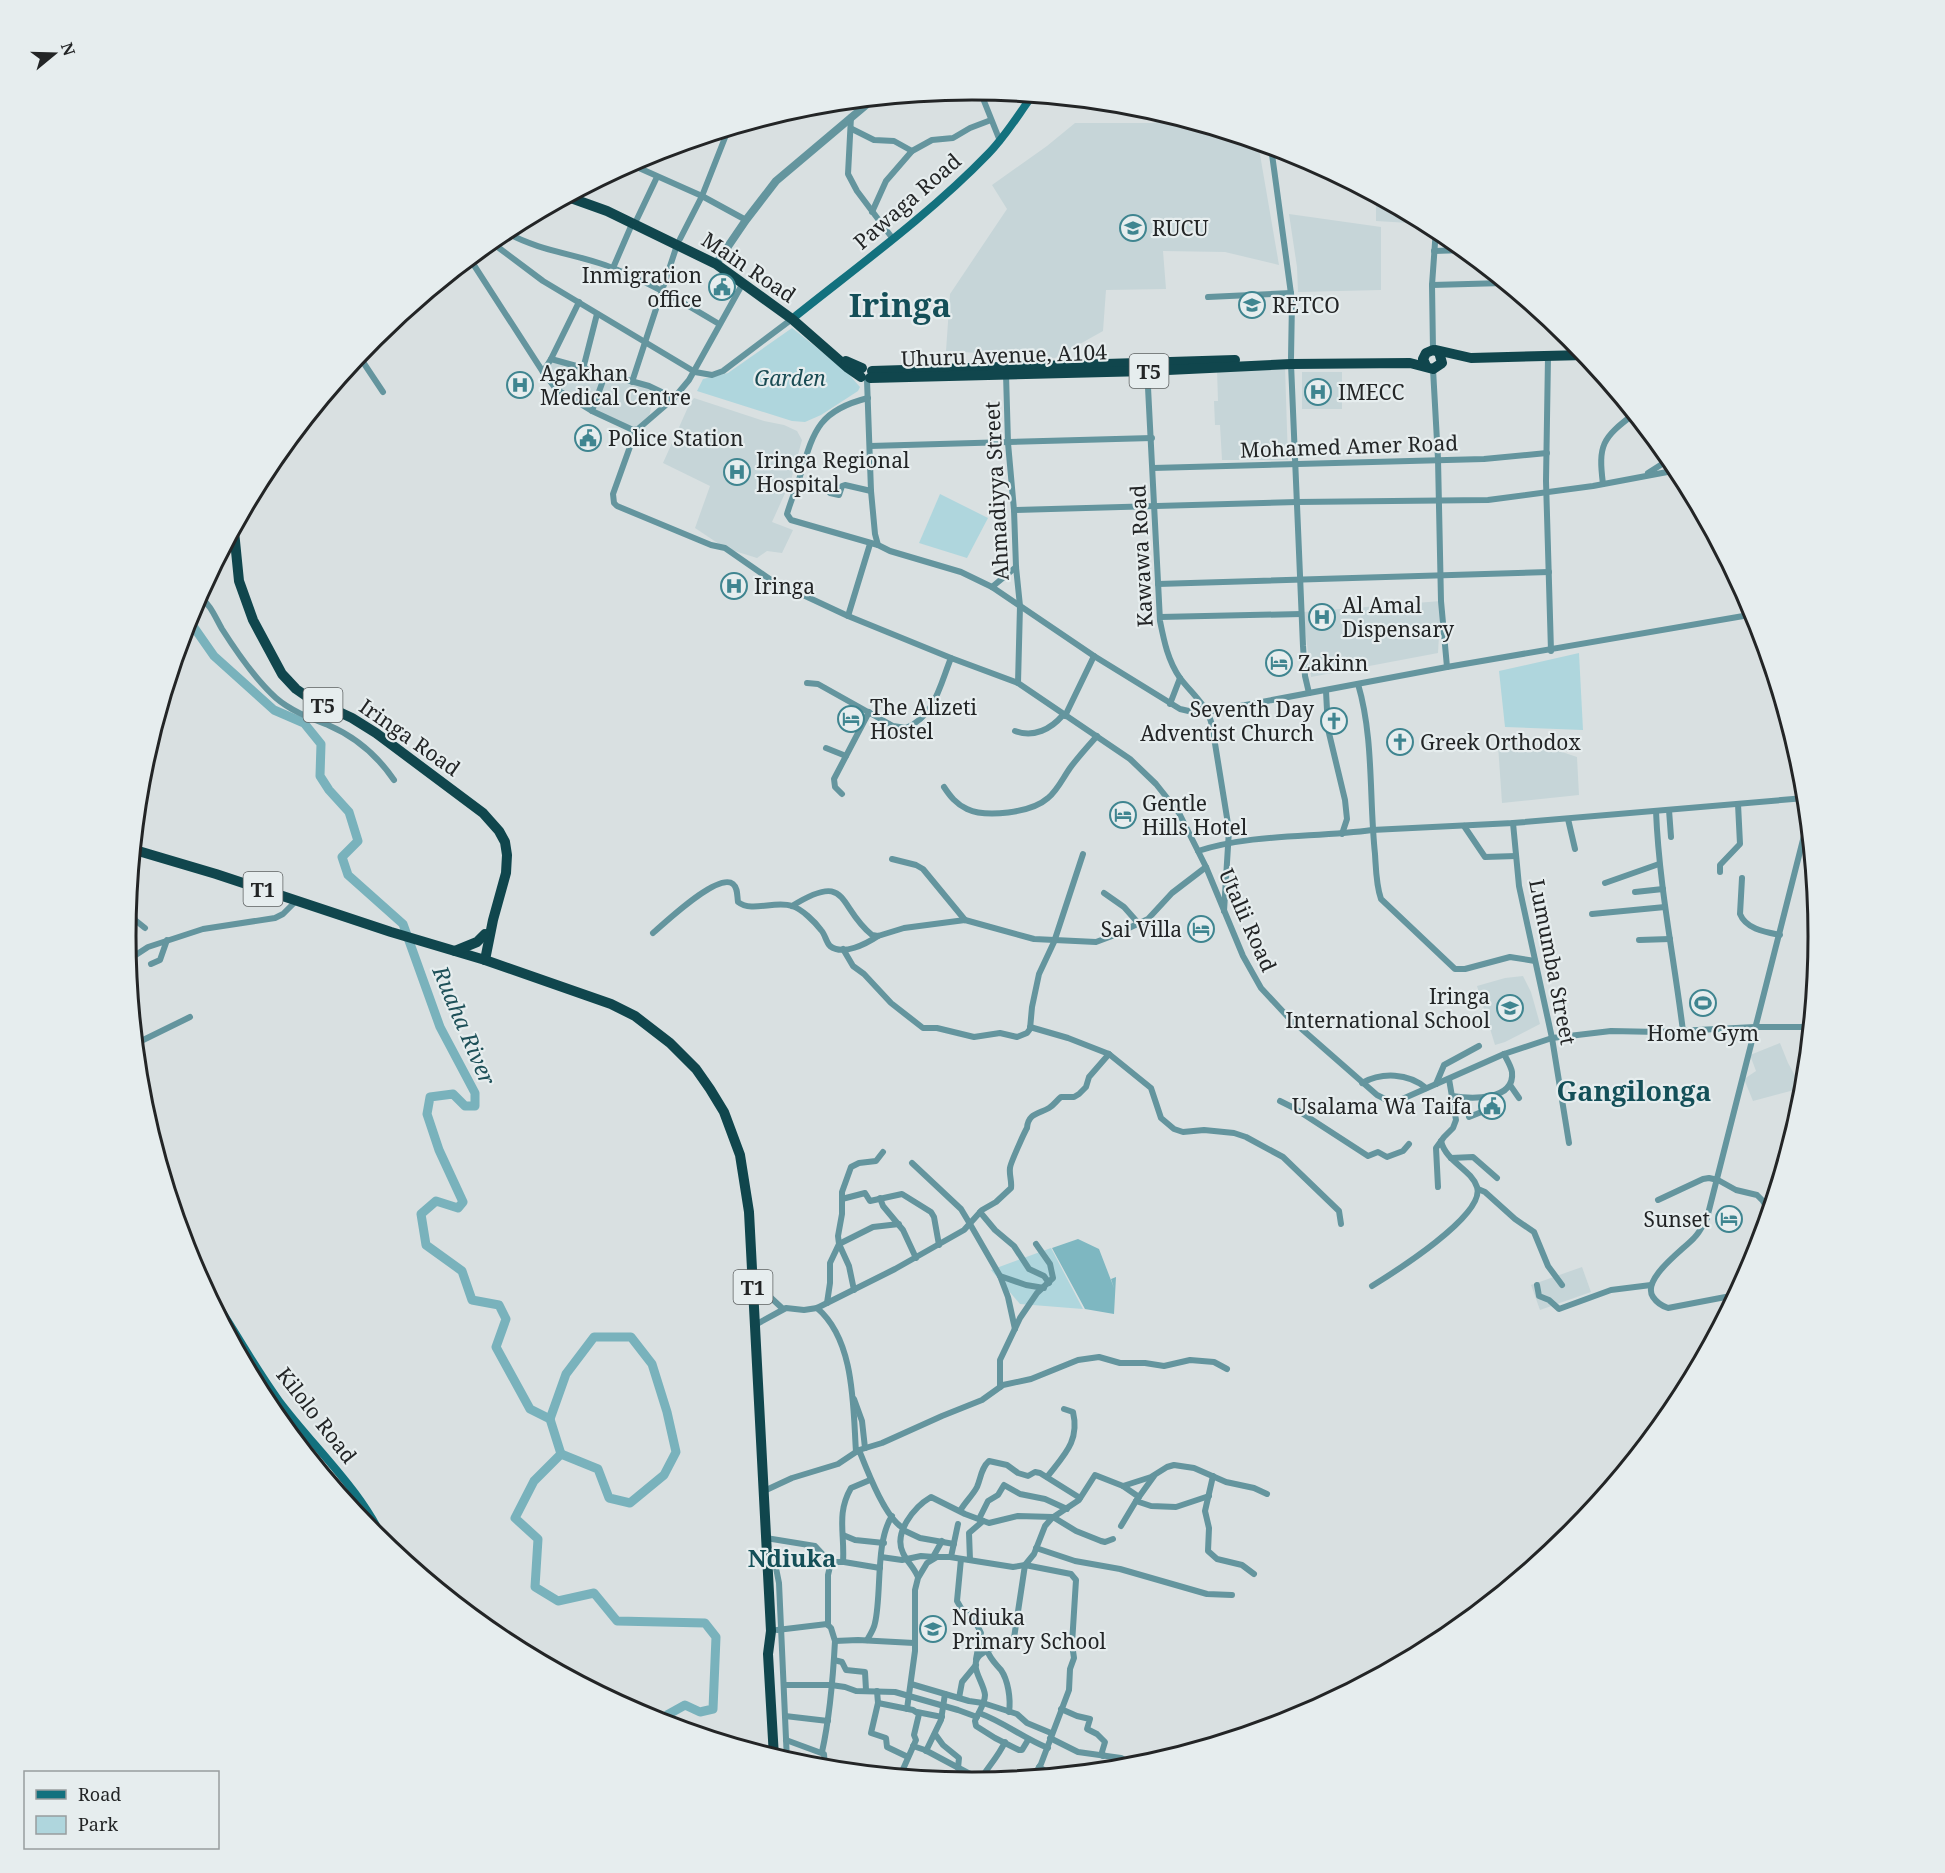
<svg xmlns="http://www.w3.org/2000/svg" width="1945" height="1873" font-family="'Noto Serif',serif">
<rect width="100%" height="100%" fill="#d9e0e1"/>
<g fill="#c6d5d8">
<path d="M1170,116l88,27 21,122 -54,-13 -62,-1 3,38 -60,1 -3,41 -48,27 -109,-7 4,-57 57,-85 -15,-24 55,-39 28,-23h78z"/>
<path d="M1376,197l50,27 -50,-3z"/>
<path d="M1289,214l92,13v63l-83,2 -1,-25z"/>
<path d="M551,360l105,27 -7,30 -14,11 -40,-17 -39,-24 -10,-15z"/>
<path d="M1285,367l3,93h-66l-2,-35h-5l-1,-24h4l-1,-32z"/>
<rect x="1302" y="372" width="40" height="37"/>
<path d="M694,398l70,23 20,4 13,6 5,9 -11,40 -19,42 21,8 -11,23 -15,-2 -10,7 -32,-10 -30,-20 15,-42 -47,-23 26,-58z"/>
<path d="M1441,601l-3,52 -127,24 -8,-65z"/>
<path d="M1538,744l39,13 2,38 -77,8 -4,-58z"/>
<path d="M1523,976l8,16 9,32 -35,18 -10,3 -18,-59 28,-8z"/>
<path d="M1780,1043l8,20 14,25 -49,13 -9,-22 12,-8 -6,-16z"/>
<path d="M1582,1267l9,25 -51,18 -9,-25z"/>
</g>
<g fill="#afd6dd">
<path d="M792,328l53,42 15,17 -2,4 -37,24 -16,7 -13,-1 -95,-30 6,-12 25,-6z"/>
<path d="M940,494l48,24 -21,40 -48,-15z"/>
<path d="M1579,653l4,77 -78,-3 -6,-56z"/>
<path d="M1051,1248l32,61 -63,-5 -29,-34z"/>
</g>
<path fill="#7eb7c1" d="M1078,1239l21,10 15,39 -3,-9 5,-2 -2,37 -29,-5 -33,-61z"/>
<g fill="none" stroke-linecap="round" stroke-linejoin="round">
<g stroke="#79b2bc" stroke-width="9">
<path d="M189,616l4,10 21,30 60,54 30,13 17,21 -1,32 9,14 20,22 9,29 -16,16 6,18 55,49 37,103 35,66v13h-10l-12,-12 -23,3 -3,17 12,36 24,52 -5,6 -22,-7 -15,13 5,31 36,26 10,29 27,5 7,14 -10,28 34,62 20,10 11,35 -27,27 -19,37 23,21 -3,48 23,14 36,-8 23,28 88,2 11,14 -3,72 -13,3 -15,-7 -18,10v9"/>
<path d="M550,1419l16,-45 28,-37h37l21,27 15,48 9,40 -12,23 -34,28 -21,-5 -11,-29 -37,-15"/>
</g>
<g stroke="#64959e" stroke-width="6">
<path d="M980,91l20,50"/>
<path d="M1015,94l11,9"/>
<path d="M851,117l-3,57 9,17 36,48"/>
<path d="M852,129l22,11 20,1 18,10"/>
<path d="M1271,147l21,154 -1,57"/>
<path d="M630,164l72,32 44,24"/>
<path d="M872,212l14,-31 26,-30 20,-11 21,-2 17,-10 21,-8"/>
<path d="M637,219l20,-42"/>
<path d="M509,234c29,16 65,20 96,31 41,15 77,37 114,59"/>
<path d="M680,239l22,-43 26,-66"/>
<path d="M495,245l48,36 152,91 17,3 11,-4 69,-52"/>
<path d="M1434,251l30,-1"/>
<path d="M470,259l73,113 13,17 36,22 41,19 5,-1 36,-31 15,-18 54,-97"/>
<path d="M613,268l19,-44"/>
<path d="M438,285l5,-1 28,-24 38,-26 5,-8"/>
<path d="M1432,285l72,-2"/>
<path d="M1208,297l83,-4"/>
<path d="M369,344l71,-58"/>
<path d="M1433,350l-1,-65 4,-56"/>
<path d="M359,356l24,36"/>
<path d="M1548,357l-2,124 5,170"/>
<path d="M551,359l28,-57"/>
<path d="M1291,364l12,282 2,30 4,17"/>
<path d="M1147,368l13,253c4,20 8,40 20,57 12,16 27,27 32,47l17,105 -5,81"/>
<path d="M583,369l14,-55"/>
<path d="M1433,369l5,90 3,142 6,66"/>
<path d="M543,372l8,-13 98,27 25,12"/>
<path d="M1006,374l2,69 6,67 2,57 4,39 -2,77"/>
<path d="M867,380l4,111 4,43 3,11 12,6 71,21 31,15 102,69 86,53 13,3h15l239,-45 308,-53"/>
<path d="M632,382l45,-137"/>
<path d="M868,398c-48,12 -54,31 -67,75 -4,14 -10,27 -14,41l4,6 87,25"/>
<path d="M592,411l13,-36"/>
<path d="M636,430l-23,64 1,9 3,3 94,39 14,3 46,32 77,36 103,42 67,25 112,76 26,25 23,29 27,54 37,89 18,32 27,29 89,78 12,6 11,-1 104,-46 48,-16 59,-7 48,1 96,-5h55"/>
<path d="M870,446l282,-8"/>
<path d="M1153,468l331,-9 63,-6"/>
<path d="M1648,473l22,-14"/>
<path d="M1603,484c-5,-39 -1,-46 31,-70"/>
<path d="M830,493l9,2 3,-9 3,-1 26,6"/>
<path d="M1014,510l283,-8 191,-2 105,-14 85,-16"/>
<path d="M1158,584l391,-12"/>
<path d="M992,587l24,-20"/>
<path d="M199,596c12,9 16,21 23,33 14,22 35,52 54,69 15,13 34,20 52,27 28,12 49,30 66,55"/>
<path d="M848,616l22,-72"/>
<path d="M1160,617l141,-3"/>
<path d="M807,683l11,1 75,42 13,2c29,-12 34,-43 45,-70"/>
<path d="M1358,684c16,54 11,114 17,170 1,15 1,31 6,45l74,70h10l45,-12 25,4"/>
<path d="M1326,691l2,38 17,71 2,19 -5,15"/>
<path d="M1170,704l10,-26"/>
<path d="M1065,716l29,-60"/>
<path d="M1015,731c19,7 36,-2 48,-16"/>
<path d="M826,748l20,8"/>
<path d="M944,787c6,9 12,17 23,22 19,9 64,4 81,-11 9,-7 15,-20 22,-30 8,-11 18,-22 27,-32"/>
<path d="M842,794l-7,-7 -1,-8 35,-67"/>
<path d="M1669,810l2,27"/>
<path d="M1656,811c3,74 18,147 27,220"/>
<path d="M1568,819l7,30"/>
<path d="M1513,823l6,63 33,152 17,105"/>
<path d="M1464,826l21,31 31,-1"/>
<path d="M1198,851c56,-18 117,-13 174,-21l141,-7 292,-25"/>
<path d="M892,859l24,6 7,4 42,51"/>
<path d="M1720,872v-7l20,-21 -2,-40"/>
<path d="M1742,878l-2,36c6,15 25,18 40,21"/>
<path d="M1605,883l54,-19"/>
<path d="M1635,892l28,-3"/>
<path d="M1104,893l20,14 16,18"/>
<path d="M129,906l6,14 10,8"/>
<path d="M792,906c58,-36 45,1 80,29l6,1 26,-8 61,-8 69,19 62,3 16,-6 36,-17 24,-26 34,-26"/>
<path d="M1592,914l73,-7"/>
<path d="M653,933c12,-10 65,-61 80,-49 5,4 4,12 5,18 14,11 37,-2 54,4 10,3 23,16 29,24 4,4 5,12 9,16 13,10 36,-2 48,-10"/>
<path d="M1639,940l31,-1"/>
<path d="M843,949l10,17 11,8 27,29 32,25h14l37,9 26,-4 17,4 10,-4 3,-4 2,-22 7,-33 15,-32 29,-88"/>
<path d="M128,960l20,-13 55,-18 72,-11 8,-4 13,-13"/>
<path d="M151,964l9,-4 7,-20"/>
<path d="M1030,1027l38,11 41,16 42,34 10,30 13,11 9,3 21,-2 30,3 12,4 37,20 56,54 2,13"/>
<path d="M137,1043l53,-26"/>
<path d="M1362,1083c20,-11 46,-10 64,5"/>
<path d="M1436,1084l8,-19 35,-19"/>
<path d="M1510,1085l9,13"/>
<path d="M1452,1096c19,3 63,5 60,-24 -1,-6 -5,-12 -8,-18"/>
<path d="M1280,1101l14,7 74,48 10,-4 9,5 16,-6 6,-7"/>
<path d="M1469,1117l20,-8 -1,-13"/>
<path d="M1451,1158l22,-1 24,21"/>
<path d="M912,1163l49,46 9,15 30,52 8,21 7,32"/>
<path d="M1438,1187l-2,-39 8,-11 9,-9 3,-8 -7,-41"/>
<path d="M1478,1189l7,3 30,27 19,13 14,34 14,19"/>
<path d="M880,1198l3,8 20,24 13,28"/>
<path d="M842,1199l23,-6 5,8 32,-7 29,18 3,5 5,28"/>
<path d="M1658,1200l45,-21 6,-1 9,2 18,10 21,5 6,6 6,11"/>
<path d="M980,1212l15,18 19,16 15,23 15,7 5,7"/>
<path d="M1000,1276l26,9 18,3"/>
<path d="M753,1281l30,28"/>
<path d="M1537,1285l2,11 10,4 10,9 52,-19 40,-5"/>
<path d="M1372,1286c21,-13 114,-71 105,-99 -6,-18 -31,-25 -36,-46"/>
<path d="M854,1290l-5,-24 -10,-22 -1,-8 4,-22v-22l9,-25 8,-4 17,-2 7,-9"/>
<path d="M1736,1295l-68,13c-6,-2 -11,-5 -15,-11 -12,-18 30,-47 41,-59 6,-6 9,-13 13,-20l101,-398"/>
<path d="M827,1303l3,-20v-20l9,-19 34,-17 26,-3"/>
<path d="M817,1308c38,32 36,99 39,144"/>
<path d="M755,1325l31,-17 18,2 13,-2 78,-39 69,-39 18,-20 14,-8 15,-14c1,-7 -2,-13 -1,-20 0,-4 15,-37 17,-40 1,-15 12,-14 22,-20 5,-3 8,-8 12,-11h13l5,-3 7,-7 3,-10 20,-23"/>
<path d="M1000,1387v-27l20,-42 17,-25 16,-15 -3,-14 -14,-20"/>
<path d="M854,1399l8,22 3,27"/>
<path d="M859,1450c8,20 26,68 44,78"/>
<path d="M1213,1476l-8,35 4,17 -1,23 9,8 25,6 12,9"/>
<path d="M1047,1477c17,-22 33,-36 26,-65l-9,-3"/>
<path d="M1123,1486l28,-9 16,-10 7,-2 20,3 32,14 28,6 13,6"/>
<path d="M764,1491l28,-13 46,-14 21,-14 23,-7 60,-27 40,-16 21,-15 28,-6 47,-19 21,-3 21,6h25l19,3 26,-6 24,2 13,7"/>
<path d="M1136,1501l15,5 25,1 33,-11"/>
<path d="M960,1511c5,-9 13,-16 17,-24 4,-9 4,-19 12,-26l18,4 11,8 10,3 7,-4 5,1 40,25"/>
<path d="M979,1519l9,-18 10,-6 6,-10 16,9 25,5 22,10"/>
<path d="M1121,1526l15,-25 18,-25"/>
<path d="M903,1530l17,8 34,6"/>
<path d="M843,1535l12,5 29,3"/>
<path d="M766,1538l49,8 12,13 6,3"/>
<path d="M1036,1548l39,13 45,8 87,25 25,1"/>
<path d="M769,1556l7,12 3,15 8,178"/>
<path d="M881,1557l21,3 19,-4 13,1"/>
<path d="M933,1557l9,-16"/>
<path d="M951,1557l7,-33"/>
<path d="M961,1559l-4,42 4,7 13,11 7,14 -5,26"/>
<path d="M970,1560l-1,-27 14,-12"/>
<path d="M843,1562c2,-28 -7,-48 8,-74l19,-8"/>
<path d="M918,1577c-5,-11 -11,-15 -15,-24 -10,-20 11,-46 28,-56l34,17 24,9 29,-7 35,1 23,14 25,10 4,1 8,-3"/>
<path d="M828,1625v-50l3,-13h13l36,6"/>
<path d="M777,1630l50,-6 4,4 4,13c-2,38 -5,75 -13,111"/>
<path d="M867,1640c3,-5 7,-11 8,-17 7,-30 0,-81 17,-107"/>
<path d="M835,1641l23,-1 56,3"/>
<path d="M987,1650c3,9 8,13 14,20 7,10 10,29 8,42"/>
<path d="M834,1660l8,2 4,8 19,2 1,18"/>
<path d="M911,1684l58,17 14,2 34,11 10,9 24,10"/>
<path d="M784,1685h47l14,2 11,4 39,1 63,18 19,7"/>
<path d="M877,1691l1,12 -7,30 15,5 1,9 21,10"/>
<path d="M959,1698l3,-16 14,-17"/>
<path d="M878,1703l35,7 6,4 -5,21 2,5 -16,36"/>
<path d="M907,1709l8,-58v-61l3,-12 9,-15 10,-6h13l63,10 12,-2 9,-11 11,-28 7,-8 27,-18 16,-25 28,11 16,11"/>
<path d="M1061,1709l16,7 13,3 -3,10 10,5 8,8 -3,10 1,4"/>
<path d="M917,1712l25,5"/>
<path d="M979,1713c25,9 44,25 69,35"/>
<path d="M785,1716l43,5"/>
<path d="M935,1734l8,11 16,13 -1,10"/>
<path d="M1050,1738l28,14 43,6 13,7"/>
<path d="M786,1740l38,14 1,14"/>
<path d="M1028,1740l-6,10h-3l-24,-12 -19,-12 -1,-5c3,-8 10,-17 10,-26 -1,-13 -17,-29 -5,-40 12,-9 23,-10 34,-17l11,-73 46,9 5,6 -4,64 2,14 -4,11 -1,21 -28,74 -8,13"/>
<path d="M913,1746l12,4 45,24 9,1 3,2"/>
<path d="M926,1751l15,-31 4,-26"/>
<path d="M1039,1767l13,8"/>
<path d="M979,1782c8,-14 19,-25 26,-40"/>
</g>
<path stroke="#64959e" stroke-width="8" d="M716,264l30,-44 30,-39 96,-81"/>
<g stroke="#13717e" stroke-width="8">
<path d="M792,319c66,-53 137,-104 196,-165 17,-17 30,-39 44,-58"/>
<path d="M199,1276c28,41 51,85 80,125 36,48 82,88 107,144"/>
</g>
<g stroke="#10464d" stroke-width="10">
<path d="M568,197l39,14 109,53 76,55 56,49 13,9"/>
<path d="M1436,350l35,8 114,-3"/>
<path d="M846,361l16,7"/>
<path d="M872,371l363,-11"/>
<path d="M870,378l277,-7 144,-7 119,-1 23,6 9,-6 -3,-11 -6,-2 -7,3 -3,6 3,7"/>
<path d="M234,531l5,50 14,39 29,54 14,15 13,9 43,20 24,15 107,80 16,18 6,11 2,13 -1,18 -13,47 -8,40"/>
<path d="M135,850l81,24 175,58 94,28 126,44 24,12 35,27 26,26 14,20 14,23 16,43 9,57 22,419 -3,23 6,103"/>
<path d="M455,951l22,-9 8,-8"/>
</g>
</g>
<defs>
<symbol id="university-ring" viewBox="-11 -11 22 22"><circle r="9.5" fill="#e6edee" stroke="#3f8590" stroke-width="1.5"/><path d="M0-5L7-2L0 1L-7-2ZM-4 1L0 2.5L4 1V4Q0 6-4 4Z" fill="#3f8590"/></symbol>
<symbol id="civic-ring" viewBox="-11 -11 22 22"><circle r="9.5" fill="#e6edee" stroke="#3f8590" stroke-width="1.5"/><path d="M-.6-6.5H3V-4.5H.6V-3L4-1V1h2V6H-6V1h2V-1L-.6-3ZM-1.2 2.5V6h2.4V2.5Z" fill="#3f8590"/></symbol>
<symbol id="hospital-ring" viewBox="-11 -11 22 22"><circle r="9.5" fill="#e6edee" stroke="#3f8590" stroke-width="1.5"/><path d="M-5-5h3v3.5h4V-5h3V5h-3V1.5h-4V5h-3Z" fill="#3f8590"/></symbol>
<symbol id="hotel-ring" viewBox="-11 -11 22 22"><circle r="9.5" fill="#e6edee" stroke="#3f8590" stroke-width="1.5"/><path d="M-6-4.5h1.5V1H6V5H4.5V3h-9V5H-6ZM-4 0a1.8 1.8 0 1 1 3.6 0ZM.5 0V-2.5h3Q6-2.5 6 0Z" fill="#3f8590"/></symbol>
<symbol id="church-ring" viewBox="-11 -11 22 22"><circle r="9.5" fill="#e6edee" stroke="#3f8590" stroke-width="1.5"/><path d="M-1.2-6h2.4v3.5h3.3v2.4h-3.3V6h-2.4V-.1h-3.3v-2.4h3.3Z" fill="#3f8590"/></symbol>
<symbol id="stadium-ring" viewBox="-11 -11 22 22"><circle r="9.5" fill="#e6edee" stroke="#3f8590" stroke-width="1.5"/><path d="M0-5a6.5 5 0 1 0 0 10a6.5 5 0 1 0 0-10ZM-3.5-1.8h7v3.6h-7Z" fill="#3f8590"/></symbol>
<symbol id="school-ring" viewBox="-11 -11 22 22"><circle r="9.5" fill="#e6edee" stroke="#3f8590" stroke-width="1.5"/><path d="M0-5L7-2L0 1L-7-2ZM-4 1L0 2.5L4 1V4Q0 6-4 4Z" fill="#3f8590"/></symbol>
</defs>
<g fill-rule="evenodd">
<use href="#university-ring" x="1118" y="213" width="30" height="30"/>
<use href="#civic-ring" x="707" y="272" width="30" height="30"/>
<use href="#university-ring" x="1237" y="290" width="30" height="30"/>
<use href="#hospital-ring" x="505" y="370" width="30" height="30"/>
<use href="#hospital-ring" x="1303" y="377" width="30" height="30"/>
<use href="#civic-ring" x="573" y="423" width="30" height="30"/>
<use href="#hospital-ring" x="722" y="457" width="30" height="30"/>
<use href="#hospital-ring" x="719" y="571" width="30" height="30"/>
<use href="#hospital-ring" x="1307" y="602" width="30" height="30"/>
<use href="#hotel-ring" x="1264" y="648" width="30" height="30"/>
<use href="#hotel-ring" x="836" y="704" width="30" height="30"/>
<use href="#church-ring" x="1319" y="706" width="30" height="30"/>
<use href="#church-ring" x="1385" y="727" width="30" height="30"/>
<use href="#hotel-ring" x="1108" y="800" width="30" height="30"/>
<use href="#hotel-ring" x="1186" y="914" width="30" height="30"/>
<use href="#stadium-ring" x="1688" y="988" width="30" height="30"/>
<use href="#school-ring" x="1495" y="993" width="30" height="30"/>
<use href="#civic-ring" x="1477" y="1091" width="30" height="30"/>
<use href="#hotel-ring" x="1714" y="1204" width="30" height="30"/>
<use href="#school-ring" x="918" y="1614" width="30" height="30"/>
</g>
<g text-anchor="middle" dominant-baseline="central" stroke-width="4.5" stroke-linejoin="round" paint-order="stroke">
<g fill="#e6edee" stroke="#5e6162" stroke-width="1.5">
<rect x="1129.5" y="354" width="39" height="34" rx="4.5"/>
<rect x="303.5" y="688" width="39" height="34" rx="4.5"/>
<rect x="243.5" y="872" width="39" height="34" rx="4.5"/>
<rect x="733.5" y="1270" width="39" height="34" rx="4.5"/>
</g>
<g font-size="20" font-weight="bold" fill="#232526">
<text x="1149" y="371">T5</text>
<text x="323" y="705">T5</text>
<text x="263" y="889">T1</text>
<text x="753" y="1287">T1</text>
</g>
<g font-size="21" fill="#232526" stroke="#e6edee">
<text transform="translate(907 201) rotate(-41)">Pawaga Road</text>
<text transform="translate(749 267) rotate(34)">Main Road</text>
<text transform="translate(1004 355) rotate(-2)">Uhuru Avenue, A104</text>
<text transform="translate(1349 446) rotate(-2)">Mohamed Amer Road</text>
<text transform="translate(996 491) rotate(-93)">Ahmadiyya Street</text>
<text transform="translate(1141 556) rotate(-93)">Kawawa Road</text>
<text transform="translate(410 737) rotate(35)">Iringa Road</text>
<text transform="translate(1248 920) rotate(66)">Utalii Road</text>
<text transform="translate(1553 962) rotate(79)">Lumumba Street</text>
<text transform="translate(317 1415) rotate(52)">Kilolo Road</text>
</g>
<g font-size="21" fill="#232526" stroke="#e6edee" text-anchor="start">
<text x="1152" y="228">RUCU</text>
<text x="702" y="275" text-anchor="end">Inmigration<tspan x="702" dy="24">office</tspan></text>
<text x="1272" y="305">RETCO</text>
<text x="540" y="373">Agakhan<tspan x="540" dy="24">Medical Centre</tspan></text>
<text x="1338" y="392">IMECC</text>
<text x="608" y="438">Police Station</text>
<text x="756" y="460">Iringa Regional<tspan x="756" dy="24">Hospital</tspan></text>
<text x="754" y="586">Iringa</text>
<text x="1342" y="605">Al Amal<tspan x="1342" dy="24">Dispensary</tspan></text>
<text x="1298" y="663">Zakinn</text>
<text x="870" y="707">The Alizeti<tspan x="870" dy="24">Hostel</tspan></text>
<text x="1314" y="709" text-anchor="end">Seventh Day<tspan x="1314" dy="24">Adventist Church</tspan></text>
<text x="1420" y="742">Greek Orthodox</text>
<text x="1142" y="803">Gentle<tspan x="1142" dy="24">Hills Hotel</tspan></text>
<text x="1182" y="929" text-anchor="end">Sai Villa</text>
<text x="1490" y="996" text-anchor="end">Iringa<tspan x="1490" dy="24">International School</tspan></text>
<text x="1703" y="1033" text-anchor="middle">Home Gym</text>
<text x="1472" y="1106" text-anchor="end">Usalama Wa Taifa</text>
<text x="1710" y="1219" text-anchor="end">Sunset</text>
<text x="952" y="1617">Ndiuka<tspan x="952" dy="24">Primary School</tspan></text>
</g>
<g font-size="21" font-style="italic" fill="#194b53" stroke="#e6edee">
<text x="790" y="378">Garden</text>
</g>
<g font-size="22" font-style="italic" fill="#1e5058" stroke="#e6edee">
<text transform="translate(465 1025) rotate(67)">Ruaha River</text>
</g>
<g font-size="24" font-weight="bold" fill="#144f58" stroke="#e6edee">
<text x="792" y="1557">Ndiuka</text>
</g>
<g font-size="27" font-weight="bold" fill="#144f58" stroke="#e6edee">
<text x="1634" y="1090">Gangilonga</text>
</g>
<g font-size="33" font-weight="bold" fill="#144f58" stroke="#e6edee">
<text x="900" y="304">Iringa</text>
</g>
</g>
<path d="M0 0H1945V1873H0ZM136 936a836 836 0 1 1 1672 0a836 836 0 1 1-1672 0Z" fill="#e6edee" fill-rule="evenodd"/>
<path fill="none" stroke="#232526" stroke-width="3" d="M136 936a836 836 0 1 1 1672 0a836 836 0 1 1-1672 0Z"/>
<rect x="24" y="1771" width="195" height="78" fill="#e6edee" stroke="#989d9e" stroke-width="1.5"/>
<rect x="36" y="1790" width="30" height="9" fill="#13717e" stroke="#989d9e" stroke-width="1.5"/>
<text x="78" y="1801" font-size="18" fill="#232526">Road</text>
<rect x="36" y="1816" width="30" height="18" fill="#afd6dd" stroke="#989d9e" stroke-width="1.5"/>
<text x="78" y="1831" font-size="18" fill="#232526">Park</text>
<g transform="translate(54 54) rotate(71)" stroke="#e6edee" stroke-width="4.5" paint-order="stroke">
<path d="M0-4.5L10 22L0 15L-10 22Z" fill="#232526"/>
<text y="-9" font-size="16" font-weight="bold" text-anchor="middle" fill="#232526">N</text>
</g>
</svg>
